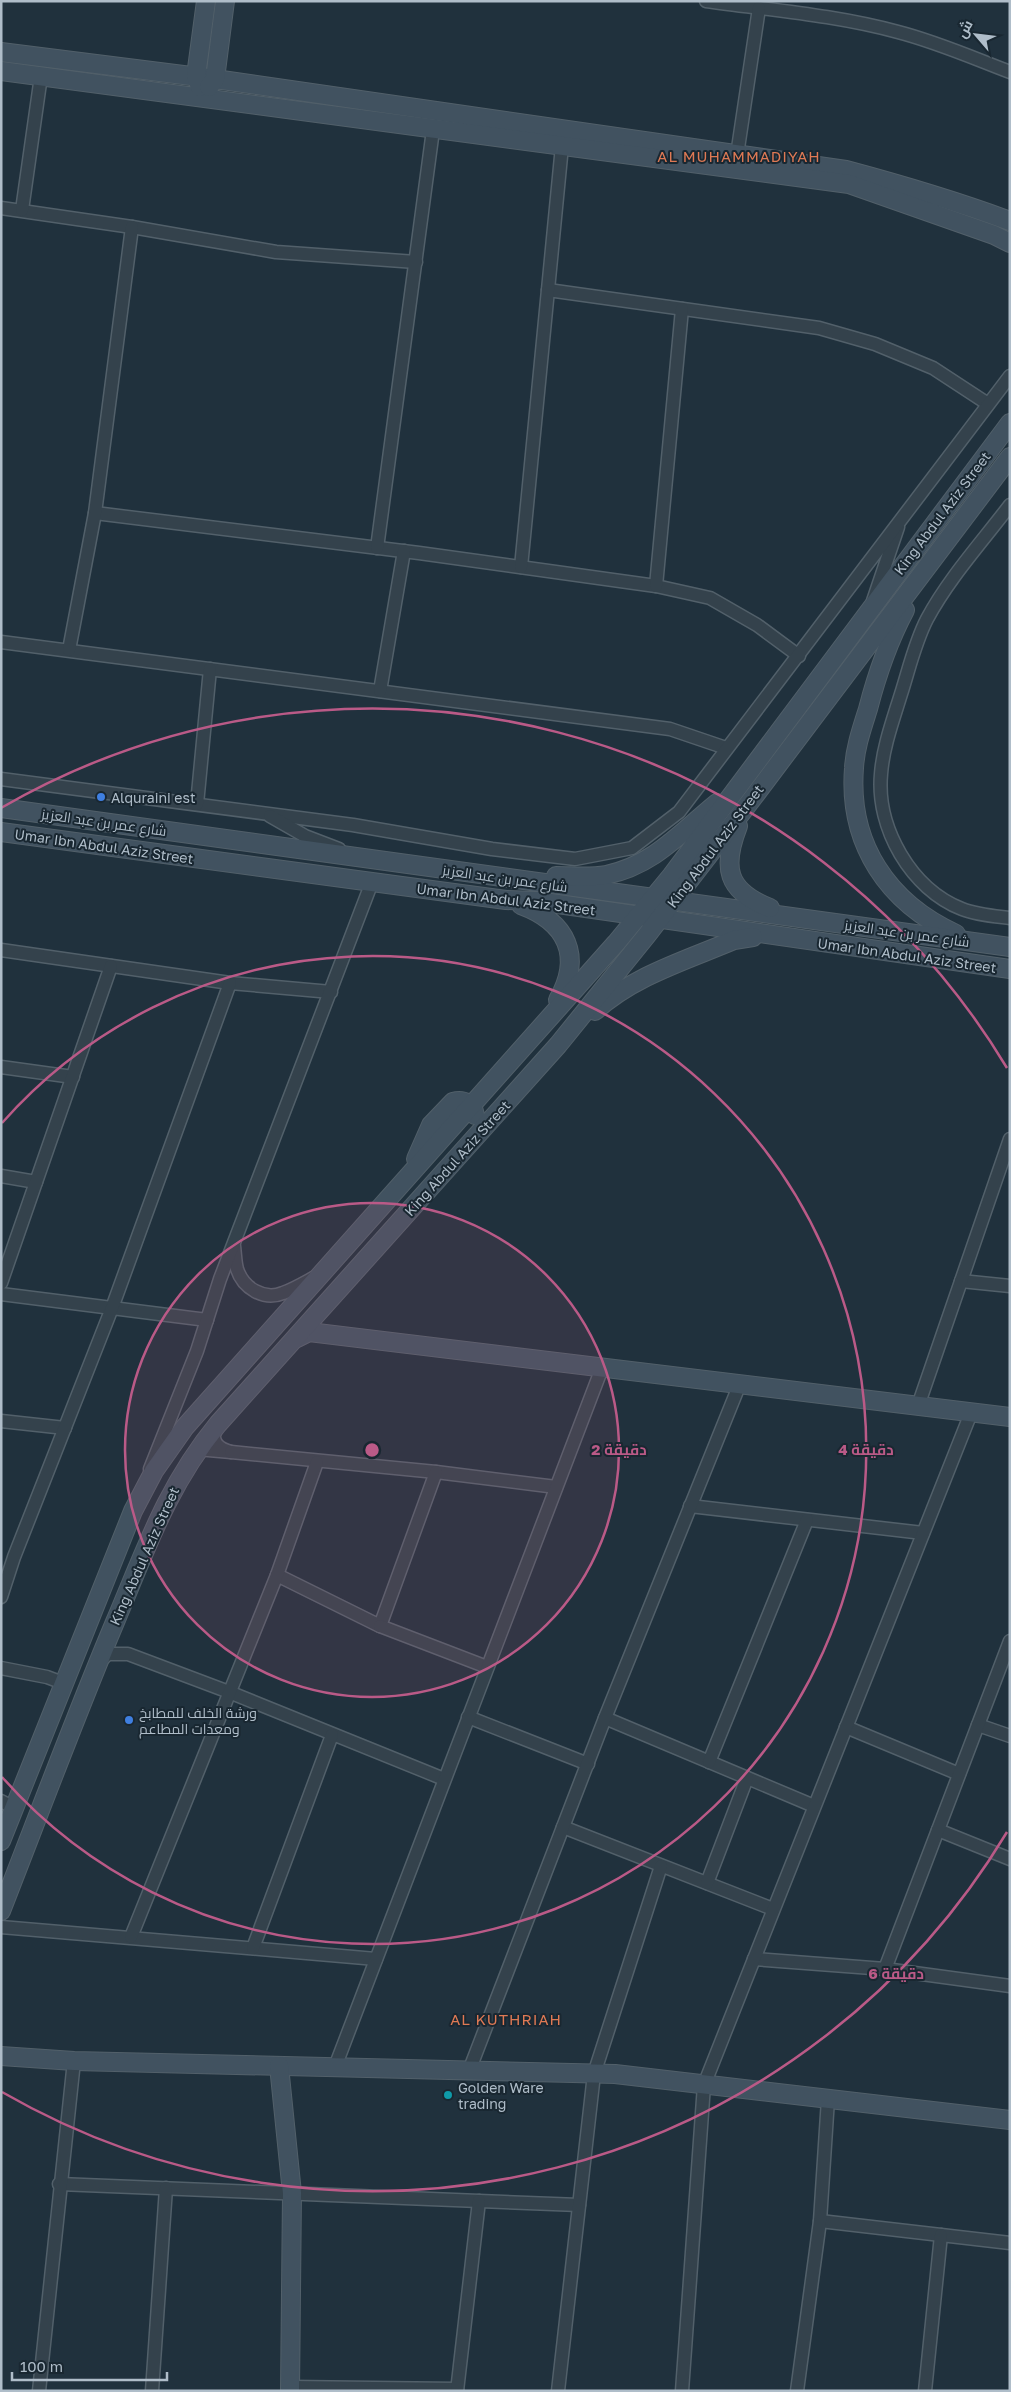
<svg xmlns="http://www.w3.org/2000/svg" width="1011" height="2392" font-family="'Golos Text',Cairo,sans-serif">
<rect width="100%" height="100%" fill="#20313d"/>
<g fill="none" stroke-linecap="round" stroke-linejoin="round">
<defs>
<g id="street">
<path d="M706,1c64,9 130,14 192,31 39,10 75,26 112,40"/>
<path d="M737,155l22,-147"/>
<path d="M1,208l131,19 144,25 140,10"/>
<path d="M22,210l19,-134"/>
<path d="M548,290l271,38 56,16 58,24 55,36"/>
<path d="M1010,505c-28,37 -61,73 -83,114 -12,23 -18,50 -26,75 -8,26 -18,53 -20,80 -5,54 30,115 81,135 15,6 31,7 48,9"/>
<path d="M95,513l324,40 237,33 54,12 47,27 42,31"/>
<path d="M377,548l56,-418"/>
<path d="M521,567l41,-421"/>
<path d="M656,586l26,-277"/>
<path d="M873,601l25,-74"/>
<path d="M1,642l669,87 56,19"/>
<path d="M69,650l26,-137 37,-286"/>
<path d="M380,691l24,-140"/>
<path d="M1,779l352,46 139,24 83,10 57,-11 47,-36 331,-436"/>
<path d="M197,804l13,-135"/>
<path d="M270,816l35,20 34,13"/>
<path d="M1,950l229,33 101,9"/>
<path d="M1,1067l72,10"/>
<path d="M1,1176l35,6"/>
<path d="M234,1246c1,7 1,16 3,23 6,19 27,32 46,24 11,-4 21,-10 32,-16"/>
<path d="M961,1281l49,5"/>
<path d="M1,1283l110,-317"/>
<path d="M1,1294l206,26"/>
<path d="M918,1406l92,-267"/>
<path d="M1,1421l64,7"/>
<path d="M197,1449l34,3c-13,-3 -21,-11 -15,-24"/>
<path d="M231,1452l205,20 120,15"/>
<path d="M150,1469l47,-118 23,-72 152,-397"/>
<path d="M690,1506l233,27"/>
<path d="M277,1575l103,51 56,-154"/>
<path d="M1,1597l13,-40 98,-249 118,-325"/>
<path d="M380,1626l107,41"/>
<path d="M99,1662l9,-8h20l101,38 215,87"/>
<path d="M1,1668l46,9 16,6"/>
<path d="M468,1717l120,47"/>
<path d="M605,1718l209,88"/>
<path d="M978,1725l32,11"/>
<path d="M846,1727l113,47"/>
<path d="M709,1762l98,-242"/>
<path d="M1,1801l13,7"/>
<path d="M563,1827l210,82"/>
<path d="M938,1830l72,29"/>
<path d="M707,1883l40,-105"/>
<path d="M1,1927l375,32"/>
<path d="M131,1937l146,-362 40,-113"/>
<path d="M253,1948l79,-213"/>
<path d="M754,1959l131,10 125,17"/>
<path d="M885,1969l125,-328"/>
<path d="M335,2067l267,-699"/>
<path d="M469,2071l136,-353 134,-332"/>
<path d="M59,2184l520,21"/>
<path d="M820,2221l190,22"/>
<path d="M290,2387l167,2"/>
<path d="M39,2391l35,-330"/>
<path d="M152,2391l14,-203"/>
<path d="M457,2391l22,-190"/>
<path d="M558,2391l36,-317 67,-208"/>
<path d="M682,2391l22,-306 267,-672"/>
<path d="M797,2391l23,-170 8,-122"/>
<path d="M925,2391l16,-156"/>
</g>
<g id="secondary">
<path d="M1,52l214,27 631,91c56,15 110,31 164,51"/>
<path d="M1,71l848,113 145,51 16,8"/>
<path d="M200,87l-4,-11 10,-75"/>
<path d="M209,87l6,-8 10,-78"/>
<path d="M905,610c-17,32 -28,64 -37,99 -6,19 -13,39 -14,59 -6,76 34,135 102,166"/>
<path d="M1,808l1009,139"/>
<path d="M738,826c-16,41 -12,65 32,82"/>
<path d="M1,832l505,68 31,1 473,68"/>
<path d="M556,876c16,0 34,2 50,-1 48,-10 74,-42 111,-72"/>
<path d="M521,905c46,17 62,51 37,95"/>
<path d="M595,1011c38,-35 92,-51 139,-71l19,-3"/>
<path d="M416,1159l15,-34 22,-23c11,-3 20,2 22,13"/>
<path d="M297,1338l12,-6 701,85"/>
<path d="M1,1841l132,-330 21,-40 31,-44 431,-484 56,-68 338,-452"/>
<path d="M1,1911c38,-97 74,-194 114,-289 31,-73 52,-136 103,-198l340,-379 89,-110 99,-128 264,-350"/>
<path d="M1,2056l73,5 541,13 395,46"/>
<path d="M279,2066l13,127 -2,198"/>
</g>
</defs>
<use href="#street" stroke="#52606a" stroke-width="15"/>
<use href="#secondary" stroke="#52606a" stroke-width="20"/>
<use href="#street" stroke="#34424c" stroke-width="12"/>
<use href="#secondary" stroke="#415260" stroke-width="18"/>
</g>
<circle cx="372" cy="1450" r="247" fill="#ba5a87" fill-opacity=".12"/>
<g fill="none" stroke="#ba5a87" stroke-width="2.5">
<circle cx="372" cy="1450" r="247"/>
<path d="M2 1123A494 494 0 1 1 2 1777"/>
<path d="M1007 1832A741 741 0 0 1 2 2092M1 808A741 741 0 0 1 1007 1068"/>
</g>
<g fill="#3f7fe0" stroke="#192731" stroke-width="2">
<circle cx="101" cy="797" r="5"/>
<circle cx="129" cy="1720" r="5"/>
</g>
<circle fill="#0f9aa8" stroke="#192731" stroke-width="2" cx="448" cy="2095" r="5"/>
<g text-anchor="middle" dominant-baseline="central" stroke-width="4" stroke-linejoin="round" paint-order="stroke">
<g font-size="14" fill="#afbdc9" stroke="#192731">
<text transform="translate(942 513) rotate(-53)">King Abdul Aziz Street</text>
<text transform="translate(104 822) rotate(8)">شارع عمر بن عبد العزيز</text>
<text transform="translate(104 846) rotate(8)">Umar Ibn Abdul Aziz Street</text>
<text transform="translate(715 846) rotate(-53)">King Abdul Aziz Street</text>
<text transform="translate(505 878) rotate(8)">شارع عمر بن عبد العزيز</text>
<text transform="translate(506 899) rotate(7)">Umar Ibn Abdul Aziz Street</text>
<text transform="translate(907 933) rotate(8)">شارع عمر بن عبد العزيز</text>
<text transform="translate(907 955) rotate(8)">Umar Ibn Abdul Aziz Street</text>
<text transform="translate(457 1158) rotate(-48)">King Abdul Aziz Street</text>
<text transform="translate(144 1556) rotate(-66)">King Abdul Aziz Street</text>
</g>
<g font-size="14" fill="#afbdc9" stroke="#192731" text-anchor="start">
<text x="111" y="797">Alquraini est</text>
<text x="139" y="1712">ورشة الخلف للمطابخ<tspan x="139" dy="16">ومعدات المطاعم</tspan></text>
<text x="458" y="2087">Golden Ware<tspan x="458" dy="16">trading</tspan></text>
</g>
<g font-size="15" letter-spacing="1" fill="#df7954" stroke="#192731">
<text x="739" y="156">AL MUHAMMADIYAH</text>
<text x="506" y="2019">AL KUTHRIAH</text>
</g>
</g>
<circle cx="372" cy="1450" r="8" fill="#ba5a87" stroke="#192731" stroke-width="2.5"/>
<g font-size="15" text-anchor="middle" font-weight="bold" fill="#ba5a87" stroke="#192731" stroke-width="4" stroke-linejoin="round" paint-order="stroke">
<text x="619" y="1455">2 دقيقة</text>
<text x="866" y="1455">4 دقيقة</text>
<text x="896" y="1979">6 دقيقة</text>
</g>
<rect width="1011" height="2392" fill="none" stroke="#afbdc9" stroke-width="5"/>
<g transform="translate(976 35) rotate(298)" stroke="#192731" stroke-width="4" paint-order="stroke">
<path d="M0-4L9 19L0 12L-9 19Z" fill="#afbdc9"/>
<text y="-8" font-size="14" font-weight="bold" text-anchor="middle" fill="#afbdc9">ش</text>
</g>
<path d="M12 2372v8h155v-8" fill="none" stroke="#afbdc9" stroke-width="2.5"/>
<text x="20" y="2372" font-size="15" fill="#afbdc9" stroke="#192731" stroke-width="4" paint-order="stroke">100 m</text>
</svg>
